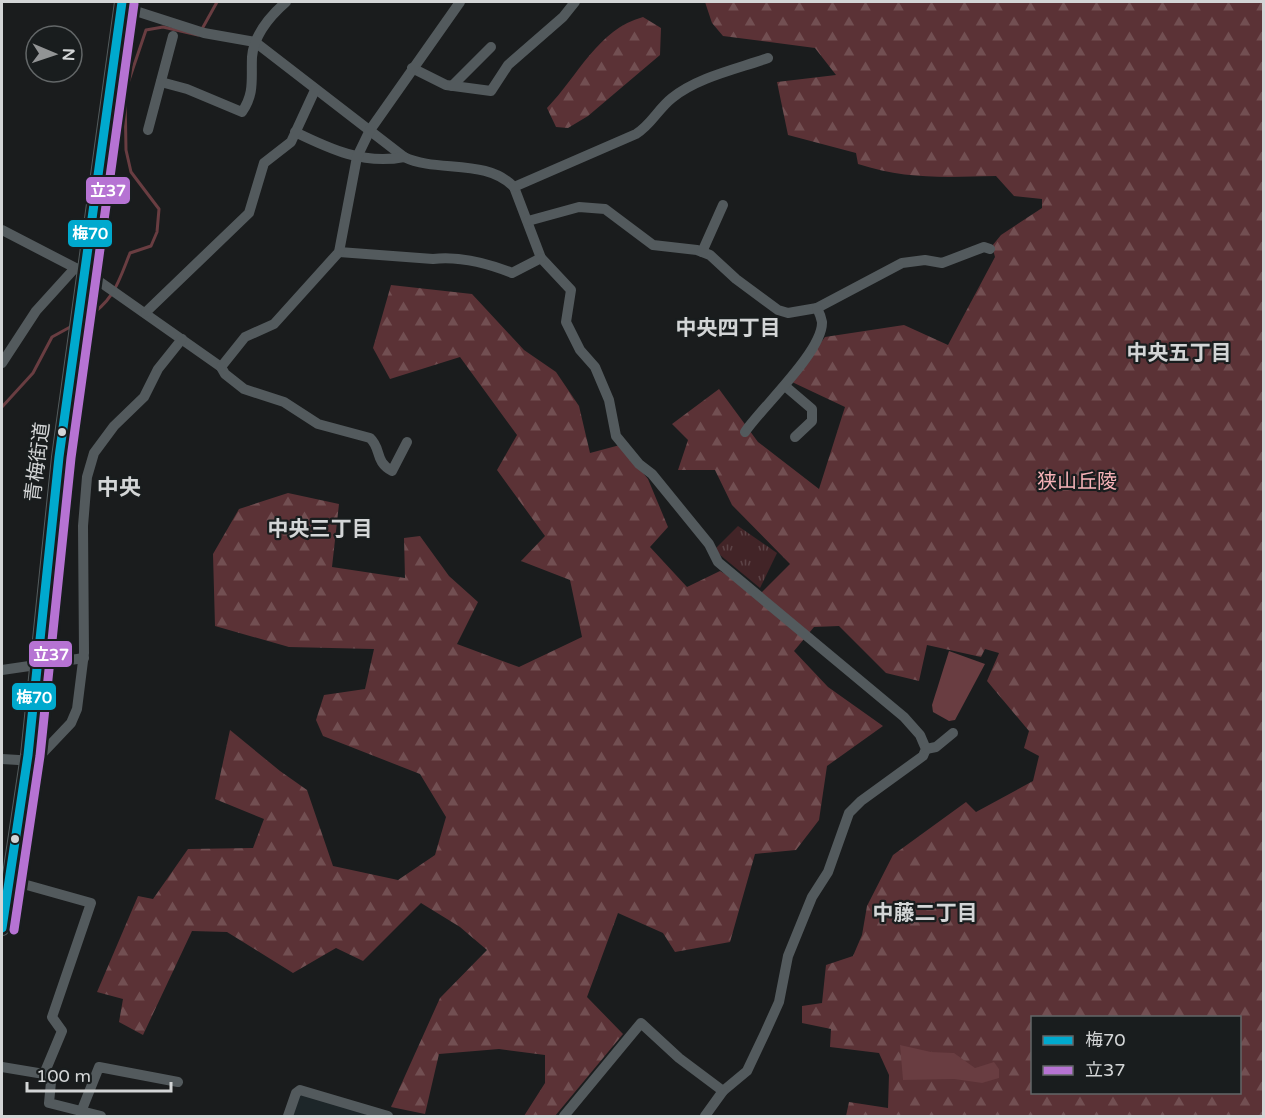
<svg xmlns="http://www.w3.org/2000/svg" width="1265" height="1118" font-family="'Varela Round','Noto Sans JP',sans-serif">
<defs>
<pattern id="forest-firs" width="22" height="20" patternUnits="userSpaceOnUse" patternTransform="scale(1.5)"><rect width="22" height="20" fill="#5b3236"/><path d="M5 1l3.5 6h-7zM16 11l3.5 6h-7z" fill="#724f52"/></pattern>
<pattern id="park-tufts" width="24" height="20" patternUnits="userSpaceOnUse" patternTransform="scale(1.5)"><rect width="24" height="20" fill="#422427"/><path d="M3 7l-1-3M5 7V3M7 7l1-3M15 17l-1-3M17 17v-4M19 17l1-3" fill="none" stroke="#5c4346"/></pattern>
</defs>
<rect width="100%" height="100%" fill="#1a1c1d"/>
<path fill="#1d2629" d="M300,1092l71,24h-82z"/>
<g fill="url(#forest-firs)" fill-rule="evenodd">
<path d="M705,2h558v1114h-417l3,-14 39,6 1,-33 -10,-22 -49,-6 1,-18 -29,-6v-17l20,-3 4,-38 27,-9 9,-21 5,-29 26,-51 73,-53 10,10 57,-31 6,-25 -15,-8 5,-17 -42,-50 12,-28 -14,-4 -4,8 -54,-12 -8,36 -33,-8 -47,-47 -25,1 -20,24 34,36 55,39 -56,40 -8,54 -23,30 -41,4 -25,88 -55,10 -12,-19 -45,-20 -31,84 36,37 -68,82h-31l21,-33v-28l-46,-6 -60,5 -14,60 -34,-7 49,-109 47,-48 -27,-23 -39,-24 -58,58 -27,-13 -43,25 -66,-41 -35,-1 -49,104 -24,-13 4,-23 -26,-7 41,-96 15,3 35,-50 65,-1 11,-29 -49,-20 15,-69 50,41 27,19 26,76 65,14 37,-25 11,-38 -26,-43 -97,-38 -7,-16 8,-25 41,-6 9,-40 -85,-2 -74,-21 -2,-72 26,-45 49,-16 51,11 -7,63 73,11 -1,-40 16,-2 29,40 29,26 -21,42 62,23 63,-30 -12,-57 -49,-19 24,-25 -48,-66 20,-35 -57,-78 -70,22 -17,-31 18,-63 81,9 52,56 32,22 23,34 11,47 30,-8 28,34 20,48 -18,20 37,40 33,-16 40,23 30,-30 -58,-59 -17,-35h-37l10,-30 -16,-16 47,-35 39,53 61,47 26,-82 -53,-25 33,-45 79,-12 44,20 47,-88 -3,-11 9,-11 41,-27v-9l-28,-3 -18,-20c-50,1 -89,4 -138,-12l-2,-11 -68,-18 -11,-53 59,-7 -21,-27 -92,-12 -11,-13zM1032,1018h208v74h-208z"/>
<path d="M643,17l18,11 -1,27 -72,61 -20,12 -12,-1 -9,-19c31,-32 51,-79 96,-91z"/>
</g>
<path fill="url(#park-tufts)" d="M738,526l39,27 -17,35 -46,-38z"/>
<g fill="#693d41">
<path d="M949,651l36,13 -30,56 -6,1 -16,-9 -1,-7z"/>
<path d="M900,1045l31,7 23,1 21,15 19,-6 5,7v9l-17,5 -28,-4 -51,1z"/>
</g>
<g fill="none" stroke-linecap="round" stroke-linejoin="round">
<g stroke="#693d41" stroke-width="3">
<path d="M202,29l15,-27"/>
<path d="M85,319c29,-18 33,-36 45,-66l21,-7 6,-14 2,-23 -28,-37 -5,-22 -1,-58 21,-62 17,-3 35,8"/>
<path d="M2,407l31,-34 19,-36 20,-11"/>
</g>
<g stroke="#535a5d" stroke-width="10">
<path d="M120,6l84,27 51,9 149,115c33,16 82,1 110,30l27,71 30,32 -5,32 14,28 15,17 14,33 7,36 23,28 13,10 57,70 9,18 186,155 16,18 6,14 -3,7 -62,45 -12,12 -21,59 -16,25 -24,59 -9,46 -14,31 -18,38 -24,20 -18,25"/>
<path d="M412,68l34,17 45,6 17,-26 55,-48 12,-15"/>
<path d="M161,82l26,7 55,23c13,-19 9,-33 10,-55 2,-23 18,-41 34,-55"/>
<path d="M452,86l39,-39"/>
<path d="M148,130l25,-94"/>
<path d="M295,132c35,17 69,33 109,25"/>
<path d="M514,187l122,-53c15,-9 22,-25 36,-36 26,-21 65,-29 96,-40"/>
<path d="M528,221l51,-14 26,2 48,36 44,5 13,5 26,24 42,31 10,3 29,-5 85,-45 23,-3 17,3 42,-16 6,2"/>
<path d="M2,230l91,47 128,90 4,7 19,15 40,13 34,22 52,14c12,11 4,23 22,33l15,-29"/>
<path d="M339,252l94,7c27,-3 54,4 79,14l29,-15"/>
<path d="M702,252l21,-47"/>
<path d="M146,312l103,-99 15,-50 27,-21 24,-52"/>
<path d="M2,363l34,-52 39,-43"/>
<path d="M221,367l24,-30 29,-13 65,-72 18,-95 13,-27 90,-128"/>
<path d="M785,386l27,23v12l-17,16"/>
<path d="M745,432c16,-24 78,-81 77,-110 -1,-5 -3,-10 -5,-14"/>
<path d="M2,670l82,-12"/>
<path d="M926,749l10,-2 17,-14"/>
<path d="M2,759l33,2 36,-38 6,-14 7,-56 -1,-127 4,-49 7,-24 20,-27 30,-29 14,-28 24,-30"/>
<path d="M9,880l82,23 -39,114 10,14 -18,43"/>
<path d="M2,1067l42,7 7,8 -2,21 52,13"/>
<path d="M81,1112l18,-45 79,15"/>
<path d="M288,1116l8,-23 4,-3 88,26"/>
<path d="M564,1116l77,-93 38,35 44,33"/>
</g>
<path stroke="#535c5e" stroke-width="16" d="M2,928l26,-173 31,-298 63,-455"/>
<defs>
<path id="bus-1" d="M2,928l26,-173 31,-298 63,-455"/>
<path id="bus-2" d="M14,930l26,-174 31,-298 63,-454"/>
</defs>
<use href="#bus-1" stroke="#191d1e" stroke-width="14"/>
<use href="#bus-2" stroke="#191d1e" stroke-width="14"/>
<use href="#bus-1" stroke="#00a9ce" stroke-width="9"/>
<use href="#bus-2" stroke="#b673d3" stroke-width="9"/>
</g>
<g fill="#d3d5d6" stroke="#191d1e" stroke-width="2">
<circle cx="62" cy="432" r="5"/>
<circle cx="15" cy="839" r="5"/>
</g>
<g text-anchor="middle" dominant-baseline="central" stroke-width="4.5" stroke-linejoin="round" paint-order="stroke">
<g font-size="20" fill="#d3d5d6" stroke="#191d1e">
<text transform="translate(38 462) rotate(-83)">青梅街道</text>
</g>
<g font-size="20" fill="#f7b3b8" stroke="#191d1e">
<text x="1077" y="482">狭山丘陵</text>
</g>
<g font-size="21" font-weight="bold" fill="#d3d5d6" stroke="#191d1e">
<text x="728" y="328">中央四丁目</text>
<text x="1179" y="353">中央五丁目</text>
<text x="320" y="529">中央三丁目</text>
<text x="925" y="913">中藤二丁目</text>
</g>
<g font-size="22" font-weight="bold" fill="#d3d5d6" stroke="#191d1e">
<text x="119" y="488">中央</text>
</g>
</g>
<g stroke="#191d1e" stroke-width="2">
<rect x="85" y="176" width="46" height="29" rx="6" fill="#b673d3"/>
<rect x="67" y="219" width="46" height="29" rx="6" fill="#00a9ce"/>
<rect x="28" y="640" width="45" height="28" rx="6" fill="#b673d3"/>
<rect x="11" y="682" width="46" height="29" rx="6" fill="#00a9ce"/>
</g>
<g font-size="16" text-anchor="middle" font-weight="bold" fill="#fff">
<text x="108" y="196">立37</text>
<text x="90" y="239">梅70</text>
<text x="51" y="660">立37</text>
<text x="34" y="703">梅70</text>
</g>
<rect width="1265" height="1118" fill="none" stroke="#d3d5d6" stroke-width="6"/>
<rect x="1031" y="1016" width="210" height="78" fill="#191d1e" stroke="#636768" stroke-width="1.5"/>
<rect x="1043" y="1036" width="30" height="9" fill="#00a9ce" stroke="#636768" stroke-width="1.5"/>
<text x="1085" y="1046" font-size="18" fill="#d3d5d6">梅70</text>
<rect x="1043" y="1066" width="30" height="9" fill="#b673d3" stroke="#636768" stroke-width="1.5"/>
<text x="1085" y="1076" font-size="18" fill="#d3d5d6">立37</text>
<g transform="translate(54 54) rotate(92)"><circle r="28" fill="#191d1e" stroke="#636768" stroke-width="1.5"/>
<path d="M0-4.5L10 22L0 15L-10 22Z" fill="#929495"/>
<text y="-9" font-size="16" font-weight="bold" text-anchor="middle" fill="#d3d5d6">N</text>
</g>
<path d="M27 1082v9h144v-9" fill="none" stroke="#d3d5d6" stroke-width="3"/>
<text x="36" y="1082" font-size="18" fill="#d3d5d6" stroke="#191d1e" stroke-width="4.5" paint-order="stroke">100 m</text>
</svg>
